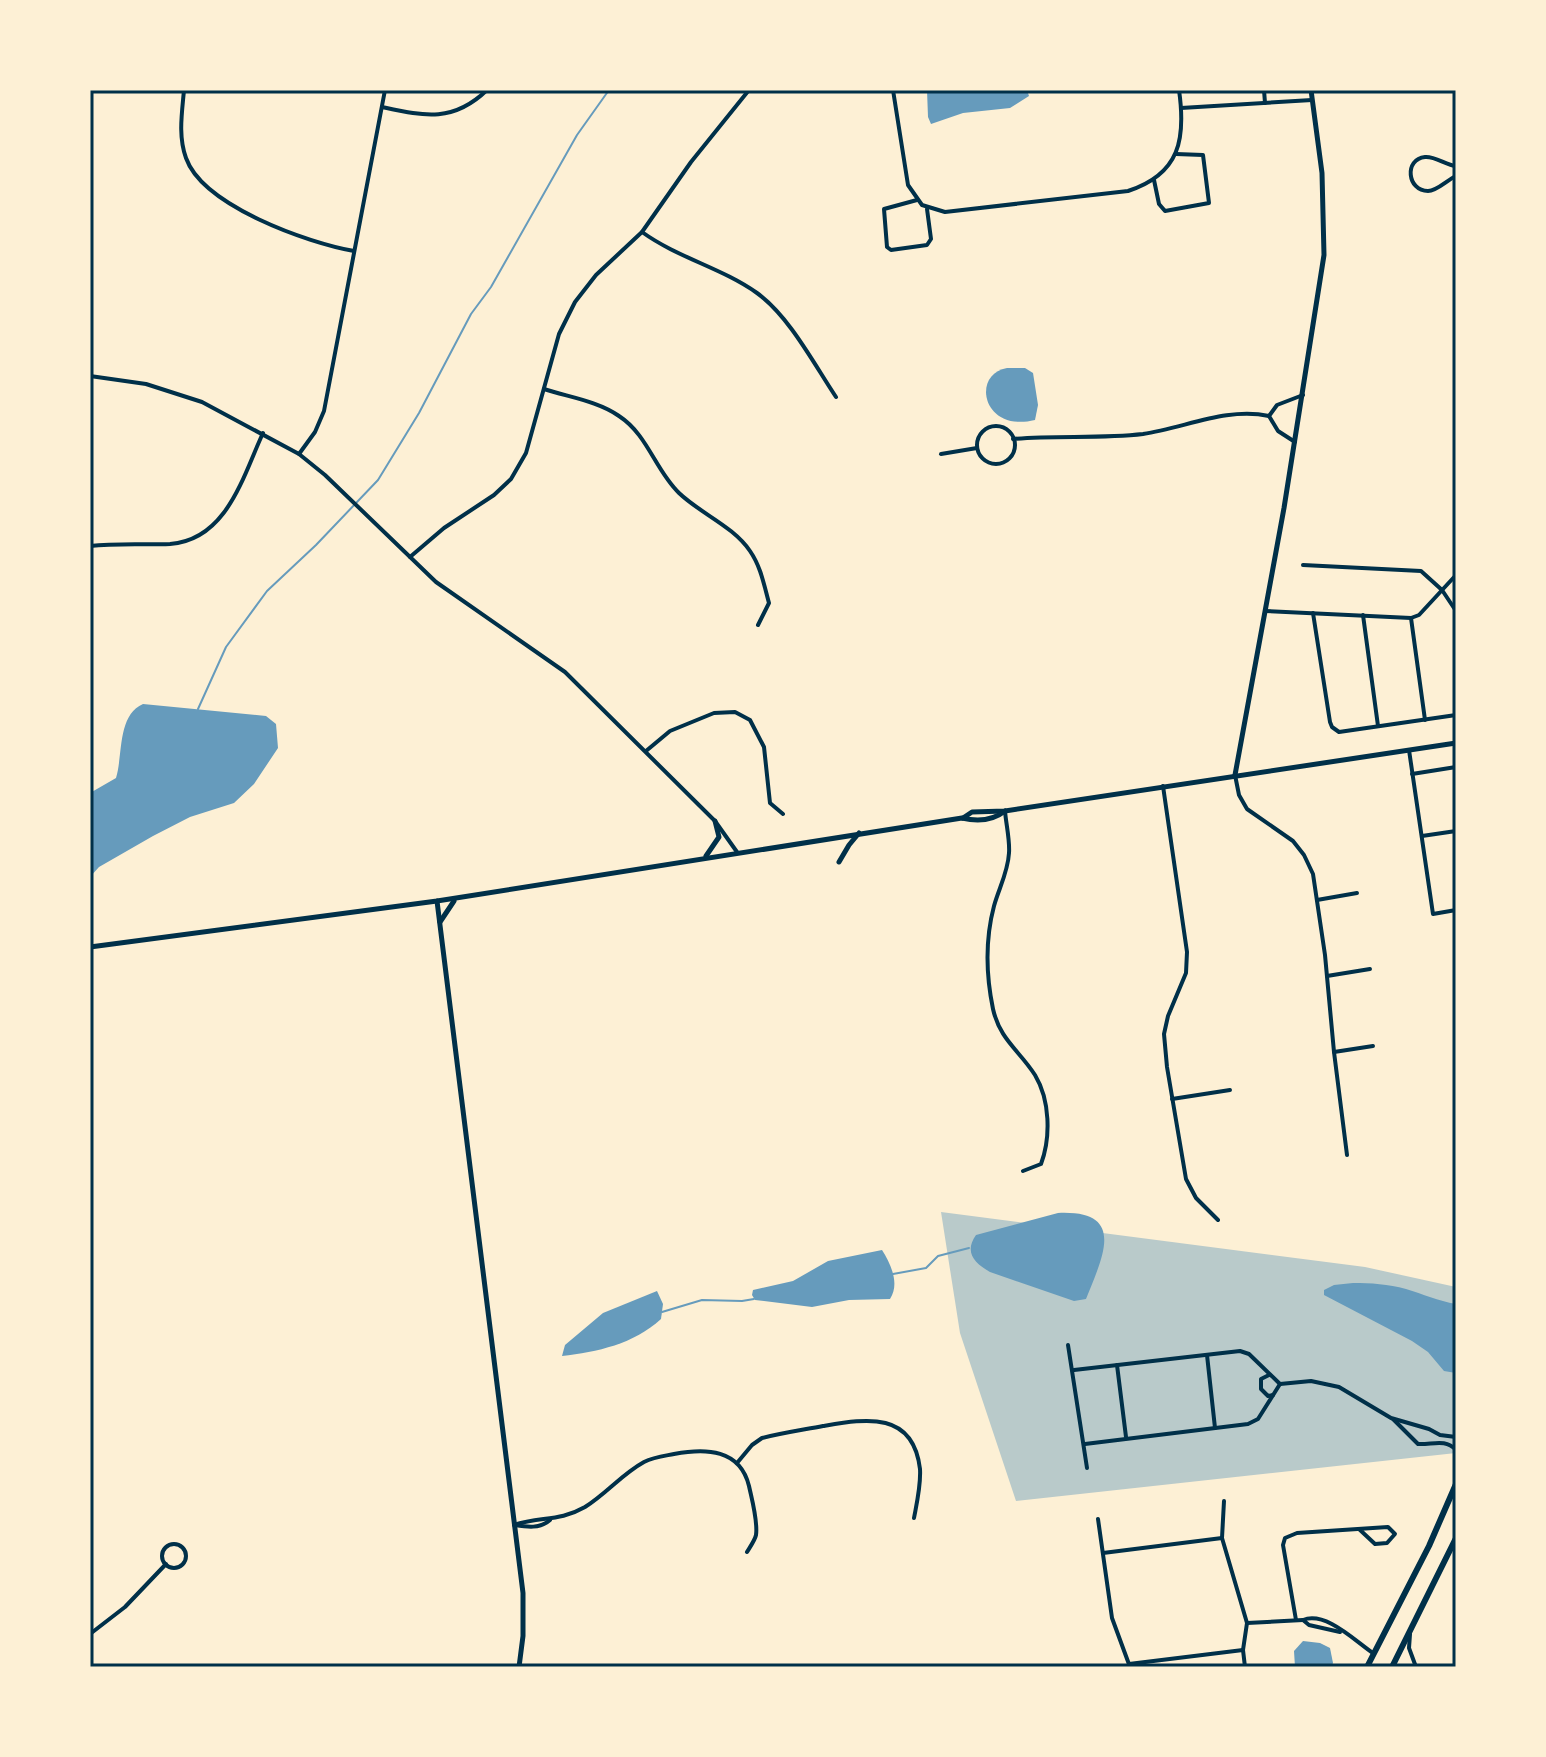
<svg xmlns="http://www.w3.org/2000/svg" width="1546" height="1757" font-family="Overpass,sans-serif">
<rect width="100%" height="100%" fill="#fdf0d5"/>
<path fill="#b9caca" d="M941,1212l424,55 91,20v166l-440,48 -56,-168z"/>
<g fill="#669bbc">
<path d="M927,90h96l5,3 1,3 -19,12 -47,5 -32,11 -3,-7z"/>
<path d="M1007,368h18l8,5 5,32 -3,15c-53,13 -64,-46 -28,-52z"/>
<path d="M143,704l123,12 10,8 2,24 -24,36 -20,19 -44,14 -37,19 -54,31 -9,10v-84l26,-15c7,-22 1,-63 27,-74z"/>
<path d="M1058,1213c69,-3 45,43 28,86l-12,2 -84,-29c-16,-9 -26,-20 -14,-37z"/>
<path d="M882,1250c9,14 18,34 8,49l-41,1 -37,7 -57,-7 -3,-5 1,-5 40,-9 35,-20z"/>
<path d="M1353,1283c18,0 35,1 53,6 17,5 32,12 50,15v69l-12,-2 -16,-19 -16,-11 -88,-46v-5l10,-5z"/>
<path d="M657,1291l6,13 -2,15c-27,25 -64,33 -99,37l3,-11 38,-32z"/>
<path d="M1303,1641l17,2 10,5 3,15 -2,4h-36l-1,-16z"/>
</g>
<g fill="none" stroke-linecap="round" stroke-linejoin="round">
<g stroke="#669bbc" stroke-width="2">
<path d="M198,709l28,-62 41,-56 49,-46 62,-65 41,-67 52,-99 20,-27 86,-152 32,-45"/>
<path d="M893,1274l33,-6 12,-12 31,-8"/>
<path d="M662,1312l40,-12 40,1 12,-2"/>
</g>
<g stroke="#003049" stroke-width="4">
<path d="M184,90c-2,23 -6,46 2,68 17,48 122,85 168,93"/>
<path d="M893,90l15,95 14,20 23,7 183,-21c52,-17 58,-52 51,-101"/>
<path d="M1264,90l1,13"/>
<path d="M382,107c42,9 71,16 105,-17"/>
<path d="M1181,108l131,-8"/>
<path d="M1456,166c-10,-1 -21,-10 -31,-9 -21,2 -18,34 3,34 9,0 19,-11 28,-15"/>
<path d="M1154,180l5,24 6,7 44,-8 -6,-48 -27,-1"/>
<path d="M917,200l-33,9 3,38 4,3 36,-5 4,-6 -4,-30"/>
<path d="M642,232c36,26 80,36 115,61 32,23 57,71 79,104"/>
<path d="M90,376l56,8 56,18 97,52 26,21 111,107 129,90 150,149 22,31"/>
<path d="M544,389c24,8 54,12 75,27 29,19 36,54 60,77 22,21 54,33 71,58 11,16 14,34 19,52l-11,22"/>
<circle cx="996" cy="445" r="19"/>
<path d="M1013,439c43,-4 87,0 130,-5 42,-6 83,-27 126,-18"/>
<path d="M1295,442l-17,-11 -9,-15 8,-11 26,-10"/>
<path d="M299,454l16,-22 9,-21 61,-321"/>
<path d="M941,454l36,-6"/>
<path d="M90,546c27,-3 53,-1 80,-2 57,-4 73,-68 93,-111"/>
<path d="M410,557l34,-29 50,-33 17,-16 15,-26 33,-119 16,-32 21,-27 46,-43 49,-70 58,-72"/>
<path d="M1303,565l118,6 21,19 14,21"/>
<path d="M1265,611l146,7 8,-3 37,-40"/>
<path d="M1313,613l17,109 2,5 7,5 117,-17"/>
<path d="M1363,615l15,111"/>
<path d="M1411,618l14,102"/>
<path d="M1409,750l24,164 23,-4"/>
<path d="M646,751l24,-20 44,-18 21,-1 15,8 14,27 6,56 13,11"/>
<path d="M1412,774l44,-7"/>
<path d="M1235,775l4,20 8,14 46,32 11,14 9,19 12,81 9,97 13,103"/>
<path d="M1163,786l24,166 -1,21 -18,43 -4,18 3,33 19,112 10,19 22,22"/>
<path d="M1005,811c1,13 5,29 4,42 -1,19 -10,35 -15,53 -9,34 -8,69 -1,103 7,31 26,41 42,66 15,25 16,62 6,89l-18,7"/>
<path d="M1422,836l34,-5"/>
<path d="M1317,900l40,-7"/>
<path d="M1327,976l43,-7"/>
<path d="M1334,1052l39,-6"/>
<path d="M1172,1099l58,-9"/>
<path d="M1068,1345l19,123"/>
<path d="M1207,1355l8,73"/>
<path d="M1117,1365l9,72"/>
<path d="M1074,1370l166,-19 9,3 31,30"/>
<path d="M1269,1375l-8,4v10l7,7 5,-1"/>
<path d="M1280,1384l31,-3 28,6 52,31 38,11 11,6 16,2"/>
<path d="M1393,1419l25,25c14,1 27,-6 38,6"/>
<path d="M1085,1444l163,-20 10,-5 22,-35"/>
<path d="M737,1463l15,-18 10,-7c20,-5 40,-8 61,-12 42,-7 90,-16 97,43 1,16 -3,33 -6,49"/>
<path d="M1224,1501l-2,37 25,85 -4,27 2,17"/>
<path d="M1098,1519l14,99 18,49"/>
<path d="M514,1525c26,-9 45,-3 71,-18 21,-13 37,-33 59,-45 10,-5 20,-6 30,-8 32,-6 66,-5 75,32 3,14 9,35 7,49 -1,5 -6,12 -9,17"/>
<path d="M515,1525c12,2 25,4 35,-5"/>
<circle cx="174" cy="1556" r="12"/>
<path d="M1103,1553l119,-15"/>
<path d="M1296,1620l-13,-75 2,-7 12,-5 91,-6 7,7 -8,9 -12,1 -16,-15"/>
<path d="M1303,1620l6,5 31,7"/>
<path d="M1247,1623l56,-3c23,-9 52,21 70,33"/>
<path d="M90,1634l35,-27 41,-43"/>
<path d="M1410,1634l-1,14 7,19"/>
<path d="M1129,1664l114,-14"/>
</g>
<g stroke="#003049" stroke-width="5">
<path d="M1235,775l49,-267 40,-253 -2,-82 -11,-83"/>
<path d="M963,818l9,-6 33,-1 451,-68"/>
<path d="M706,856l13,-19 -4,-16"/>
<path d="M839,862l10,-17 10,-12"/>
<path d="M437,901l86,692v43l-4,31"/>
<path d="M440,922l14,-21"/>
<path d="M90,947l347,-46 525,-83c16,4 30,3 43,-7"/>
</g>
<g stroke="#003049" stroke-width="6">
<path d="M1367,1667l62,-121 27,-62"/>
<path d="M1392,1667l64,-129"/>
</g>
</g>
<rect width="1546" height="1757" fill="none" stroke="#fdf0d5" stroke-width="184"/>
<rect x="92" y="92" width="1362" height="1573" fill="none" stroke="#003049" stroke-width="3"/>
</svg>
